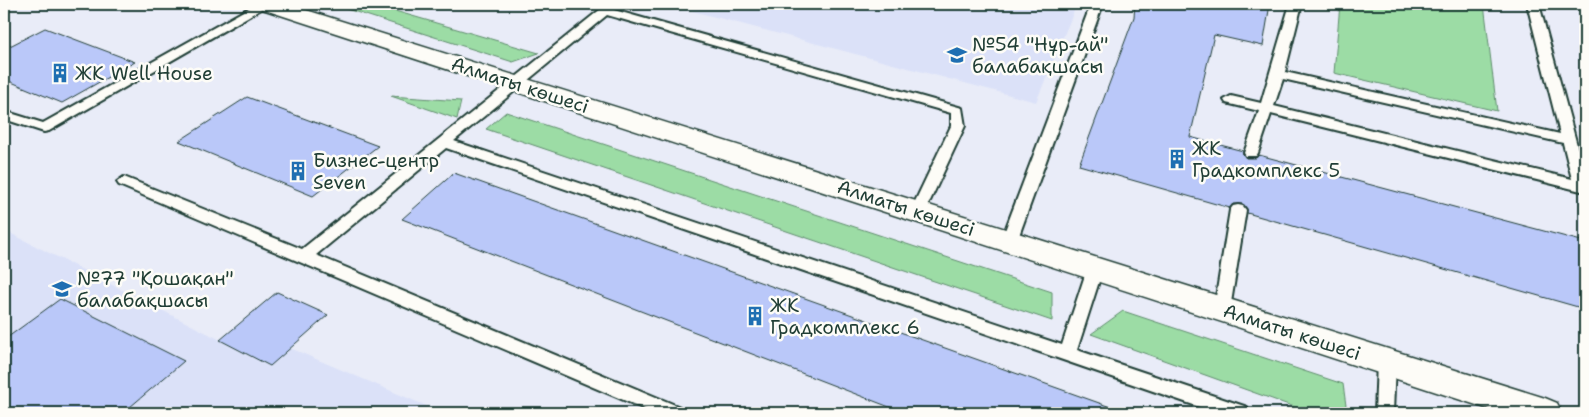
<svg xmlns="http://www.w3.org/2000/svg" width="1589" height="417" font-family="'Shantell Sans',sans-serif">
<rect width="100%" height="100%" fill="#e9ecf8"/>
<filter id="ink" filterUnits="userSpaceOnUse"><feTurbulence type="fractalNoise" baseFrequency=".02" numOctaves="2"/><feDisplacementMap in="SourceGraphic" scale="10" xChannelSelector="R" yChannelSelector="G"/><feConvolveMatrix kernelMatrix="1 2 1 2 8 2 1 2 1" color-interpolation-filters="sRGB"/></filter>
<g filter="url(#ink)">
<g fill="#dbe1f8">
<path d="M686,4h391l-41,98 -355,-94z"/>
<path d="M4,230l266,135 20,-17 153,65h-439z"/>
</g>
<g fill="#9cdca5" stroke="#5e8c6c">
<path d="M331,4h40l168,49 -26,9z"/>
<path d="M1340,4h144l13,107 -163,-38z"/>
<path d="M391,96l70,5 -4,18z"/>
<path d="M506,112l546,180v29l-566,-192z"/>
<path d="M1123,311l220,73 4,29h-36l-220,-79z"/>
</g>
<g fill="#bac8f9" stroke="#1f3d34">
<path d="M1135,4h135l-7,42 -49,-11 -24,102 53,14 3,7h10l3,-3 326,87v67l-338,-96 -4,-9h-10l-3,4 -151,-43 55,-148z"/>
<path d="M45,28l90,34 -73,41 -58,-24v-30z"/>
<path d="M247,97l131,49 -65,50 -134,-55z"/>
<path d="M454,173l662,236v4h-211l-503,-194z"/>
<path d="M277,292l51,23 -58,51 -50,-26z"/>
<path d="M60,299l124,62 -61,52h-119v-73z"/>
</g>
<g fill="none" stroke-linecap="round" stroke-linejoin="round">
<defs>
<g id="service">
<path d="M256,4h14l-221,127 -5,1 -40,-13v-8l39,12z"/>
<path d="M607,4h13l-6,6 348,98 3,18 -42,90h-10l-3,-4 41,-86v-13l-344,-98 -153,126 608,204 25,-76 2,-4 6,-2 6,2 2,4 -26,81 170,57 2,6h-32l-771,-265 -130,107 364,152 2,6h-28l-535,-228 -2,-3 7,-5 5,2 173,70z"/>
<path d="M1091,4h12l-86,237 -2,4h-12l-2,-4z"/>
<path d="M1290,4h12l-17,68 275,62 -33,-130h12l46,171v15l-4,1 -310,-77 -13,39 -2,3h-10l-2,-3 15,-42 -33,-8 -2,-3 7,-4 30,7zM1283,79l280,64 9,36 -298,-73z"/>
<path d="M1238,205l5,1 3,4 -16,99 -2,5 -6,2 -6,-2 -2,-5 16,-99 3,-4z"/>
<path d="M1386,355l6,2 3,5 -2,51h-18l2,-51 3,-5z"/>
</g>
<path id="minor" d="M256,4h31l1258,394 12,5 5,10h-61l-1242,-405z"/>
</defs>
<use href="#service" stroke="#1f3d34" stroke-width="4"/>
<use href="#minor" stroke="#1f3d34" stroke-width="3"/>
<use href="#service" fill="#fdfcf7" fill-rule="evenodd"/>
<use href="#minor" fill="#fdfcf7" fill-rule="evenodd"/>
</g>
</g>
<defs>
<symbol id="school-bare" viewBox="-9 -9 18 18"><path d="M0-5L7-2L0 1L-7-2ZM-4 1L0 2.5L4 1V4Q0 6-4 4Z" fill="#1f6fb2" stroke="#fdfcf7" stroke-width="2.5" paint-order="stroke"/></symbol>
<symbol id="building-bare" viewBox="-9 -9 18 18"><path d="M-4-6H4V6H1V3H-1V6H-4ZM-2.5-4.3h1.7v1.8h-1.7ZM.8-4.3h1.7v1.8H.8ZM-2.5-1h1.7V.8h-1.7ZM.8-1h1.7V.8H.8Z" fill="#1f6fb2" stroke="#fdfcf7" stroke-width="2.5" paint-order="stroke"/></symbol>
</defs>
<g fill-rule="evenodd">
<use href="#school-bare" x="943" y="41" width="28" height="28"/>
<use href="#building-bare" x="46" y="59" width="28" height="28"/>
<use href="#building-bare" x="1163" y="145" width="28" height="28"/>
<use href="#building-bare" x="284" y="157" width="28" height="28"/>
<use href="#school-bare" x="48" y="275" width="28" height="28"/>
<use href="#building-bare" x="741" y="302" width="28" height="28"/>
</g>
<g text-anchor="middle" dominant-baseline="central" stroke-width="5" stroke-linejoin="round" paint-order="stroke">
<g font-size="19" fill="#1f3d34" stroke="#fdfcf7" text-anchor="start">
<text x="972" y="44">№54 "Нұр-ай"<tspan x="972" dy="22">балабақшасы</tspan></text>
<text x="75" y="73">ЖК Well House</text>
<text x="1192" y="148">ЖК<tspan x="1192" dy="22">Градкомплекс 5</tspan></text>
<text x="313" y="160">Бизнес-центр<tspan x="313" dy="22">Seven</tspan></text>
<text x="77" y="278">№77 "Қошақан"<tspan x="77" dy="22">балабақшасы</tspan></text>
<text x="770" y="305">ЖК<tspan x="770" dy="22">Градкомплекс 6</tspan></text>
</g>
<g font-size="19" fill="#1f3d34" stroke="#fdfcf7">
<text transform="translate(520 85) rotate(18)">Алматы көшесі</text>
<text transform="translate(906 208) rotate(18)">Алматы көшесі</text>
<text transform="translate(1292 332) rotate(18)">Алматы көшесі</text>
</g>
</g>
<rect width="1589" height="417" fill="none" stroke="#fdfcf7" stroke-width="20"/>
<rect x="10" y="10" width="1569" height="397" fill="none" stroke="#1f3d34" stroke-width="2" filter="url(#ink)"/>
</svg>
